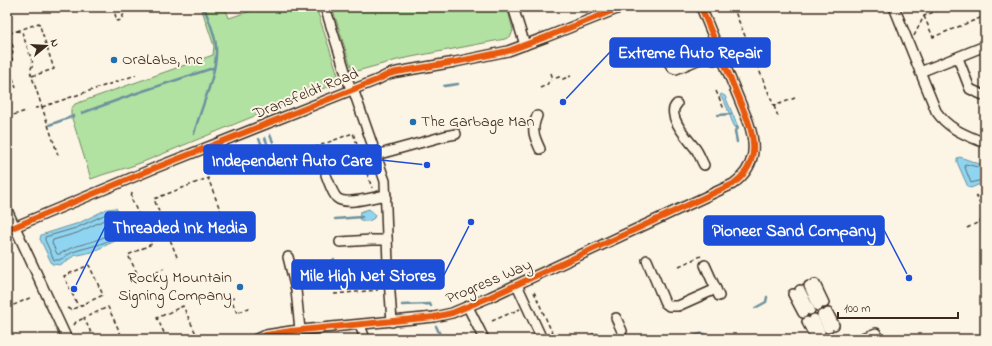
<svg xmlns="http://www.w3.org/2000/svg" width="992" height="346" font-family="'Indie Flower',sans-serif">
<rect width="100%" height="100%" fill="#fcf5e5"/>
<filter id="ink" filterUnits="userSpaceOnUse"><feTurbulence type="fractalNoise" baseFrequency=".025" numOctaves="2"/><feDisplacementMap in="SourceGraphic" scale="8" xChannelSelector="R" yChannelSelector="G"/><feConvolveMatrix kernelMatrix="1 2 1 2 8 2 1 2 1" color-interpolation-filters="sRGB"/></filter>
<g filter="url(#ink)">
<g fill="#b1e2a2" stroke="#768660">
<path d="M201,7h24l4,11 34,-11h53l22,68 -1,9 -8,4 -2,-1c-62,24 -123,50 -184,75 -17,7 -35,10 -52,17l-20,-64v-6l4,-5 138,-49 1,-9z"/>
<path d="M332,7h175l6,23 -2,6 -6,3 -104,20 -44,12 -5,-3 -2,-4z"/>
</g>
<g fill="#8fd5f1" stroke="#6d919d">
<path d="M721,94l4,2 14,33 -2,1c-8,-10 -8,-25 -17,-34z"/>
<path d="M960,157l25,9v16l-14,6 -3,-1 -11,-25v-4z"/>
<path d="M116,208l3,5 6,18 -10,10 -23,11 -18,4 -14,9 -8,-1 -12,-25 1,-4 38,-12 28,-14z"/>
<path d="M369,209l6,5 -1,4c-5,4 -10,4 -15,1l1,-7z"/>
<path d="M701,333h4l2,3v3h-15l3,-4z"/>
</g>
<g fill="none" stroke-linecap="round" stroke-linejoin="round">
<g stroke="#5d6e72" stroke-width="1">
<path d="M985,169l-19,-5 -2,1 7,18 14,-4"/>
<path d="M109,213l6,1 5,16c-8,15 -32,16 -47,22 -5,2 -9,6 -14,8h-5l-9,-20v-3l31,-9z"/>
<path d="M109,218l2,1 3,9c-6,12 -31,15 -43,20 -4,2 -8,4 -11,6h-3l-5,-11 1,-3 24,-7z"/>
</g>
<g stroke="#6d919d" stroke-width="2.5">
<path d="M444,86l14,-2"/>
<path d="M82,113l58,-21 73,-24"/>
<path d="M718,115l13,-1"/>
<path d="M49,125l25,-9"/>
<path d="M737,127l-2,4 2,11"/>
<path d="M194,134c7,-28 24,-60 22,-88 -1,-13 -8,-27 -12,-39"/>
<path d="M270,135l3,7"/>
<path d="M265,138l2,5"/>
<path d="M259,139l3,6"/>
<path d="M335,219l27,-2"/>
<path d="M331,287l-2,-22 5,-6"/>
<path d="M402,305l28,-1 1,2"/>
<path d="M755,308l11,-6 1,-5"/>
<path d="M436,326l6,13"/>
</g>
<defs>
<g id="minor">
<path d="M325,7l26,83"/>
<path d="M513,7l12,38"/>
<path d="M894,7l42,104c12,18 30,24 49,32"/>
<path d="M958,58l12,31 15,7"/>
<path d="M669,63l4,5 3,1 31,-13 7,4"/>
<path d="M920,72l65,-26"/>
<path d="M353,89l32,92 3,83 4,58"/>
<path d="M677,104c-12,11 11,35 18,44 4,5 6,12 9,17"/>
<path d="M537,116c-6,14 -3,20 3,33"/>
<path d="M376,155l69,-19 11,-2"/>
<path d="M326,175c3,7 6,18 11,23 9,8 37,-1 49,-3"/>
<path d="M7,210l60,129"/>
<path d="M7,230l148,-62 222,-88 12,-6 8,-2 58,-10 53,-11 38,-14 76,-30"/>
<path d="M340,242l31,-2h16"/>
<path d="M288,257l8,33 4,40"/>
<path d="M647,260l18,43 4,3h9l38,-17"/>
<path d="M705,265l14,31"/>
<path d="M815,284l9,19"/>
<path d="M517,285l25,54"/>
<path d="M809,286l9,20"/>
<path d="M800,290l10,20"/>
<path d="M793,294l10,19"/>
<path d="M468,307l16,32"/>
<path d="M828,313l6,12"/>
<path d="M822,315l6,13"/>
<path d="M616,318l6,13"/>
<path d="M814,319l6,13"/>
<path d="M807,322l7,13"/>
<path d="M360,325l5,14"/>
<path d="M256,339l10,-4 25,-4 143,-14 18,-4 38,-16 243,-113c23,-17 24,-38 15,-63l-47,-114"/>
<path d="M595,339h1"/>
<path d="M860,339l16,-6"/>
</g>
</defs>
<use href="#minor" stroke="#3b2a1e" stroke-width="12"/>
<g stroke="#3b2a1e" stroke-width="1.5" stroke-dasharray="4 3" stroke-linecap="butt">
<path d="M113,7l4,14 4,-1 6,-13"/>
<path d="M162,7l1,2"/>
<path d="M552,7l1,3"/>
<path d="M733,7l41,99 21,-8"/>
<path d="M790,8l3,-1"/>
<path d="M803,8l3,-1"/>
<path d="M924,16l9,21 52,-21"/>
<path d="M17,31l22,-8 15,46 -22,7"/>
<path d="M914,36l10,-20 22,-9"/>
<path d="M7,41h4l2,6 -2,25 5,16"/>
<path d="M11,41l-1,-8 7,-2 5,1 11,32 -3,7 28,84"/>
<path d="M611,64l27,-10"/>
<path d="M551,73l2,6"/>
<path d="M556,78l3,-1 4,2 8,-3"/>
<path d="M540,88l7,-3 2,-4 2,-1"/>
<path d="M716,91l8,18h-1"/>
<path d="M774,106l5,13"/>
<path d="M35,108l7,-1 94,-32"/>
<path d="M7,117l19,-6"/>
<path d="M308,150l45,-17 19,55"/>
<path d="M132,193l-1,5 21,46 -24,11 12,24 24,-11"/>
<path d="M976,195l9,21"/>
<path d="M967,228l18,-9"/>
<path d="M177,257l-23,-58 54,-21 22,58"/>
<path d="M679,266l22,-10"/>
<path d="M534,292l21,47"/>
<path d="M334,294l44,-4"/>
<path d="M234,298l-3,1 6,14 12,-5 -1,-2"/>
<path d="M228,300l3,5 2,-1"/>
<path d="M7,308l25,-11"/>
<path d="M67,308l4,2 32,-15 -14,-30 -25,11 14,30"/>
<path d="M492,321l28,-12"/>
<path d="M74,325l2,-3 8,-4"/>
<path d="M94,339l-10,-21 24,-11 15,32"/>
<path d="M167,339l-10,-21 26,-12 14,30"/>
</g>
<use href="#minor" stroke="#fcf5e5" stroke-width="9"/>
<defs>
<g id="cycleway">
<path d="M7,230l148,-62 222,-88 12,-6 8,-2 58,-10 53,-11 38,-14 76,-30"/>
<path d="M256,339l10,-4 25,-4 143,-14 18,-4 38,-16 243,-113c23,-17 24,-38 15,-63l-47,-114"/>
</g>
</defs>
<use href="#cycleway" stroke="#fcf5e5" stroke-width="8"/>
<use href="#cycleway" stroke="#e8590c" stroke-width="6"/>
</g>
</g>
<g fill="#1f6fb2" stroke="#fcf5e5" stroke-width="1.5">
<circle cx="114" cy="60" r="4"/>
<circle cx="413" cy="122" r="4"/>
<circle cx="240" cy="287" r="4"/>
</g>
<g text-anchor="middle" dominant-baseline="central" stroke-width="4" stroke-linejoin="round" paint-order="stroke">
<g font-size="16" fill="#3b2a1e" stroke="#fcf5e5" text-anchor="start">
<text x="122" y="60">OraLabs, Inc</text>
<text x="421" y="122">The Garbage Man</text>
<text x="232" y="278" text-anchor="end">Rocky Mountain<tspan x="232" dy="18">Signing Company</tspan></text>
</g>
<g font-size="16" fill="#3b2a1e" stroke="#fcf5e5">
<text transform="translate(306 94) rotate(-22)">Dransfeldt Road</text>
<text transform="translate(489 282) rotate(-23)">Progress Way</text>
</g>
</g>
<path fill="none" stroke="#1d4ed8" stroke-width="1.5" d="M563 102L610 52M427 165L381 160M74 289L105 227M909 278L884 230M471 222L444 275"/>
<g fill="#1d4ed8" stroke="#fcf5e5" stroke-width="1.5">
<circle cx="563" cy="102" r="4"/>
<circle cx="427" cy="165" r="4"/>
<circle cx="74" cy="289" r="4"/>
<circle cx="909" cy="278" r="4"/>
<circle cx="471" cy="222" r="4"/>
</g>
<g fill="#1d4ed8" stroke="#1d4ed8" stroke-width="1.5">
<rect x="610" y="38" width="160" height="29" rx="4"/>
<rect x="204" y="145" width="177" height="29" rx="4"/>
<rect x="105" y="212" width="150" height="29" rx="4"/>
<rect x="704" y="216" width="180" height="29" rx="4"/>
<rect x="292" y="260" width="152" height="29" rx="4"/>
</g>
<g font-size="17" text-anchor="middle" font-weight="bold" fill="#fff">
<text x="690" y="58">Extreme Auto Repair</text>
<text x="292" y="166">Independent Auto Care</text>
<text x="180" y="233">Threaded Ink Media</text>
<text x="794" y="236">Pioneer Sand Company</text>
<text x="368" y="281">Mile High Net Stores</text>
</g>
<rect width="992" height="346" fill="none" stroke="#fcf5e5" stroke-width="24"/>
<rect x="12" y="12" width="968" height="322" fill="none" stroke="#3b2a1e" stroke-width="1.5" filter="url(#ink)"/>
<g transform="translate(46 46) rotate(72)" stroke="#fcf5e5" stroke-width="3" paint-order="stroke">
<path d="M0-3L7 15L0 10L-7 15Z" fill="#3b2a1e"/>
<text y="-6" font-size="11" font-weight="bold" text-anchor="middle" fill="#3b2a1e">N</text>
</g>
<path d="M838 312v6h120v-6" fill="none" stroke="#3b2a1e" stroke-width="2"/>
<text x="844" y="312" font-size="12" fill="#3b2a1e" stroke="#fcf5e5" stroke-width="3" paint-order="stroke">100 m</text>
</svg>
